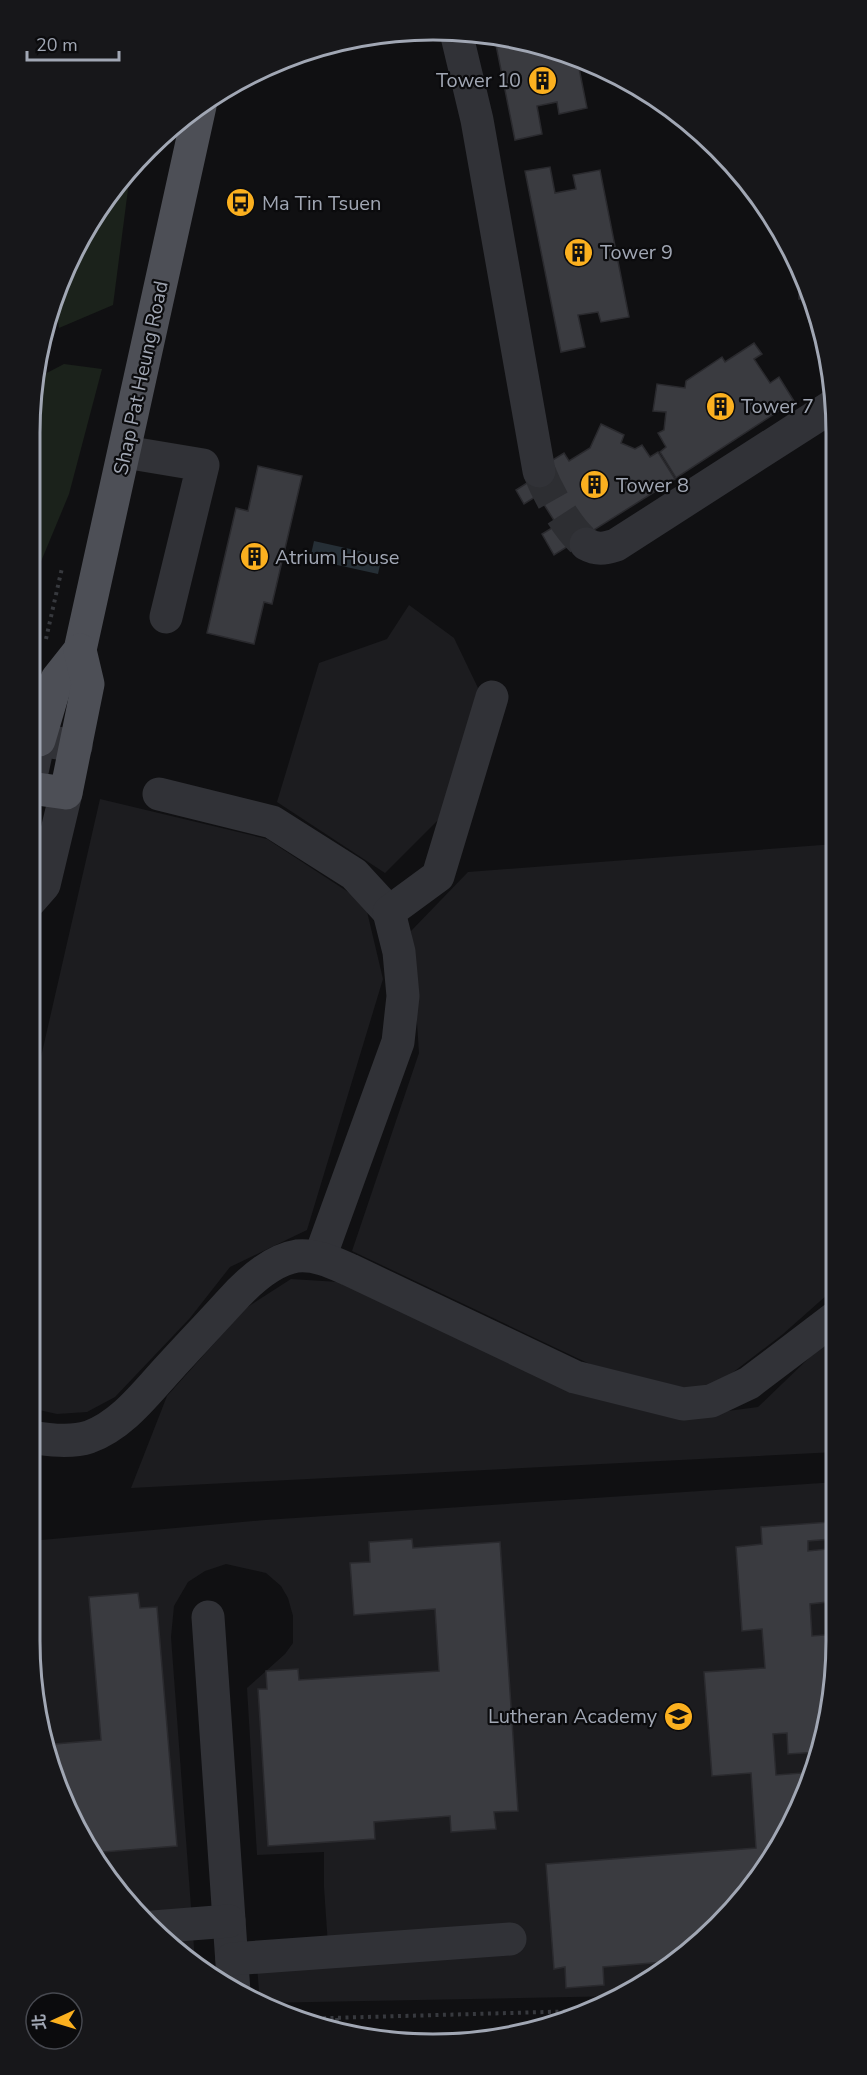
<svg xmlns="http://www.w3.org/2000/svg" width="867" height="2075" font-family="'Nunito Sans','Noto Sans TC',sans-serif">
<rect width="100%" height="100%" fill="#101012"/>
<g fill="#1c1c1f">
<path d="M409,605l45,33 24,50 -36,128 -57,57 -108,-71 42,-139 68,-24z"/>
<path d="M100,799l167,40 98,64 18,76 -76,251 -77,37 -40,51 -75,79 -28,15 -30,2 -27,-6v-303z"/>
<path d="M835,844l1,443 -53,47 -69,53 -29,4 -70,-15 -263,-125 67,-198 -8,-122 57,-59z"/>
<path d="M291,1279l48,3 358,133 61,-8 78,-75v120l-705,36 36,-92 79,-88z"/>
<path d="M837,1482v159l-21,130 -63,116 -53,58 -64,46 -13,5 -363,7 -3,-37 72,-6 -5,-73v-35l-67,3 -10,-167 38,-34 8,-11v-27l-5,-18 -7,-12 -15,-13 -40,-9 -21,7 -17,11 -14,24 -3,31 24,324 -65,-54 -46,-64 -32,-71 -22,-131v-100l235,-21z"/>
</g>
<g fill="#1b221b">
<path d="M131,166l-18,139 -54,23 -4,-32 29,-64z"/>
<path d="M64,364l38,5 -33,125 -39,94v-154l9,-57z"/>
</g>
<path fill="#262f36" d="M314,541l68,15 -4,18 -68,-15z"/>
<g fill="#3a3b40" stroke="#2a2a2e" stroke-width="1.5">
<path d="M494,35l69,16 14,7 10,50 -28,6 -2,-12 -20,4 5,28 -27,6z"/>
<path d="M550,167l5,26 21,-4 -3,-14 27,-5 29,147 -28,5 -3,-10 -20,3 7,32 -24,5 -36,-181z"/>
<path d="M799,267l7,12 12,43h-9v-23h-10z"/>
<path d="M754,343l8,11 -8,5 16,24 9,-6 15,24 -118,77 -16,-26 6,-5 -8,-14 6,-3 2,-18 -13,-1 4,-27 28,4 1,-7 36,-24 3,5z"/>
<path d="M601,424l23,11 -3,8 14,6 7,-4 8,12 8,-5 17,27 -121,76 -12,-21 15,-9 -19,-30 -14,9 -8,-14 30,-19 -3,-5 21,-13 5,8 21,-13z"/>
<path d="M258,466l44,10 -30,128 -8,-2 -10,42 -47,-11 29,-125 12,3z"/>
<path d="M830,1522l2,17 -24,2v10l29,-3v53l-27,3 2,32 25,-2 -18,118 -31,2 -1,-21 -14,1 3,41 39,-3 -62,115 -53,58 -23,16 -74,6 1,18 -38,3 -1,-21 -11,2 -8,-105 210,-16 -5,-75 -39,3 -8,-104 61,-4 -3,-39 -20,2 -6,-84 26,-3 -1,-17z"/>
<path d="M412,1539l1,9 87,-6 18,269 -24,1 2,17 -45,3 -1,-16 -76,6 1,17 -107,7 -10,-157h9l-1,-18 32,-2 1,11 140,-9 -4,-62 -81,6 -4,-52 20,-1 -1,-20z"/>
<path d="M138,1593l2,15 17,-1 20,239 -86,7 -7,-10 -32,-71 -1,-2 6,-1 -2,-25 46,-4 -12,-143z"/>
</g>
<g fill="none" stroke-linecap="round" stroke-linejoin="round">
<path stroke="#2d2e32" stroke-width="33" stroke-dasharray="33 16" stroke-linecap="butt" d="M539,471c9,23 28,57 47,73"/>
<g stroke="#37393e" stroke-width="4" stroke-dasharray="3 4.5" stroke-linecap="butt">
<path d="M46,639l16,-71"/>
<path d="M337,2018l1,14"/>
<path d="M293,2019l289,-8"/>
</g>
<g stroke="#313237" stroke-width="33">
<path d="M456,32l21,88 62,351"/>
<path d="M125,452l78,13 -37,152"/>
<path d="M586,544c11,6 18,5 30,1l218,-140"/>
<path d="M30,781l9,-41 37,6"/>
<path d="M159,794l113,28 82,52 35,38"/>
<path d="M30,901l14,-16 22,-92"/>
<path d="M320,1257l78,-215 5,-46 -4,-44 -10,-40 49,-36 54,-179"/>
<path d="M30,1437c18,3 41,6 59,0 33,-12 56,-43 79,-68 21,-23 42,-45 62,-67 17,-19 42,-42 67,-46 19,-2 37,7 53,14l225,107 108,27 28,-3 38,-18 87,-66"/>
<path d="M208,1617l26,375"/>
<path d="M153,1927l76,-6"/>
<path d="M232,1959l278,-20"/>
</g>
<g stroke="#4d4f56" stroke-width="33">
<path d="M30,739l9,1 18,-61 23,-29 120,-544"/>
<path d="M30,788l36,5 22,-109 -8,-34"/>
</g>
</g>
<defs>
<symbol id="building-disc" viewBox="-11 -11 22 22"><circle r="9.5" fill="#fbb01f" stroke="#0b0b0d"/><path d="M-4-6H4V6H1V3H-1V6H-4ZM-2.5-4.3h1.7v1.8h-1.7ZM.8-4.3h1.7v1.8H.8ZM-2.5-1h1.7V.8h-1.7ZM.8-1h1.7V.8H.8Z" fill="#111"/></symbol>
<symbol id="bus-disc" viewBox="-11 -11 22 22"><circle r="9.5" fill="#fbb01f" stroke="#0b0b0d"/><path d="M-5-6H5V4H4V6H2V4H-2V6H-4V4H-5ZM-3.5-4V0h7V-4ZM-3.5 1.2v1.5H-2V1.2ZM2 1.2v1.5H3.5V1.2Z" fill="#111"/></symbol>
<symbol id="school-disc" viewBox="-11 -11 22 22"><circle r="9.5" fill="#fbb01f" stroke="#0b0b0d"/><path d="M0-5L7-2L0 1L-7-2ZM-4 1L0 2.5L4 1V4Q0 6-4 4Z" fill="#111"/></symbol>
</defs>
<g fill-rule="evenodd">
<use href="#building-disc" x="526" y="64" width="33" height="33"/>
<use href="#bus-disc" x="224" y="186" width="33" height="33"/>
<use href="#building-disc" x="562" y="236" width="33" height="33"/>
<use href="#building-disc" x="704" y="390" width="33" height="33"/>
<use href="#building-disc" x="578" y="468" width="33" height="33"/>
<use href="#building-disc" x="238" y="540" width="33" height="33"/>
<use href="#school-disc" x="662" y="1700" width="33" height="33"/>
</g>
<g text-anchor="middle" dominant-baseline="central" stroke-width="4.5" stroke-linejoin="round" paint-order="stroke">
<g font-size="20" fill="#a1a7b4" stroke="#0b0b0d" text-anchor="start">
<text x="521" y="80" text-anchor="end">Tower 10</text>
<text x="262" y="203">Ma Tin Tsuen</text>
<text x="600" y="252">Tower 9</text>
<text x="741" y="406">Tower 7</text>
<text x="616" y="485">Tower 8</text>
<text x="275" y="557">Atrium House</text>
<text x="657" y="1716" text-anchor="end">Lutheran Academy</text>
</g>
<g font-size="20" fill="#a1a7b4" stroke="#0b0b0d">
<text transform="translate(141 378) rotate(-78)">Shap Pat Heung Road</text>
</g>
</g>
<path d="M0 0H867V2075H0ZM433 40H433A393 393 0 0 1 826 433V1641A393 393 0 0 1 433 2034H433A393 393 0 0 1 40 1641V433A393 393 0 0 1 433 40Z" fill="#17171a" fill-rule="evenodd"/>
<path fill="none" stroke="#a1a7b4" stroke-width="3" d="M433 40H433A393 393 0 0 1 826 433V1641A393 393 0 0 1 433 2034H433A393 393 0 0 1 40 1641V433A393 393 0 0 1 433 40Z"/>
<g transform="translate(54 2021) rotate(266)"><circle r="28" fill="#0b0b0d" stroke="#474950" stroke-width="1.5"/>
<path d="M0-4.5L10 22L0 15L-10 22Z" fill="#fbb01f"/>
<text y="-9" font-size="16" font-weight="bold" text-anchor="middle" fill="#a1a7b4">北</text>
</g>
<path d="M27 51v9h92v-9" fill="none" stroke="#a1a7b4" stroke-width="3"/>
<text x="36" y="51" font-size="18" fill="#a1a7b4" stroke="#0b0b0d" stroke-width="4.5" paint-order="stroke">20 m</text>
</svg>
